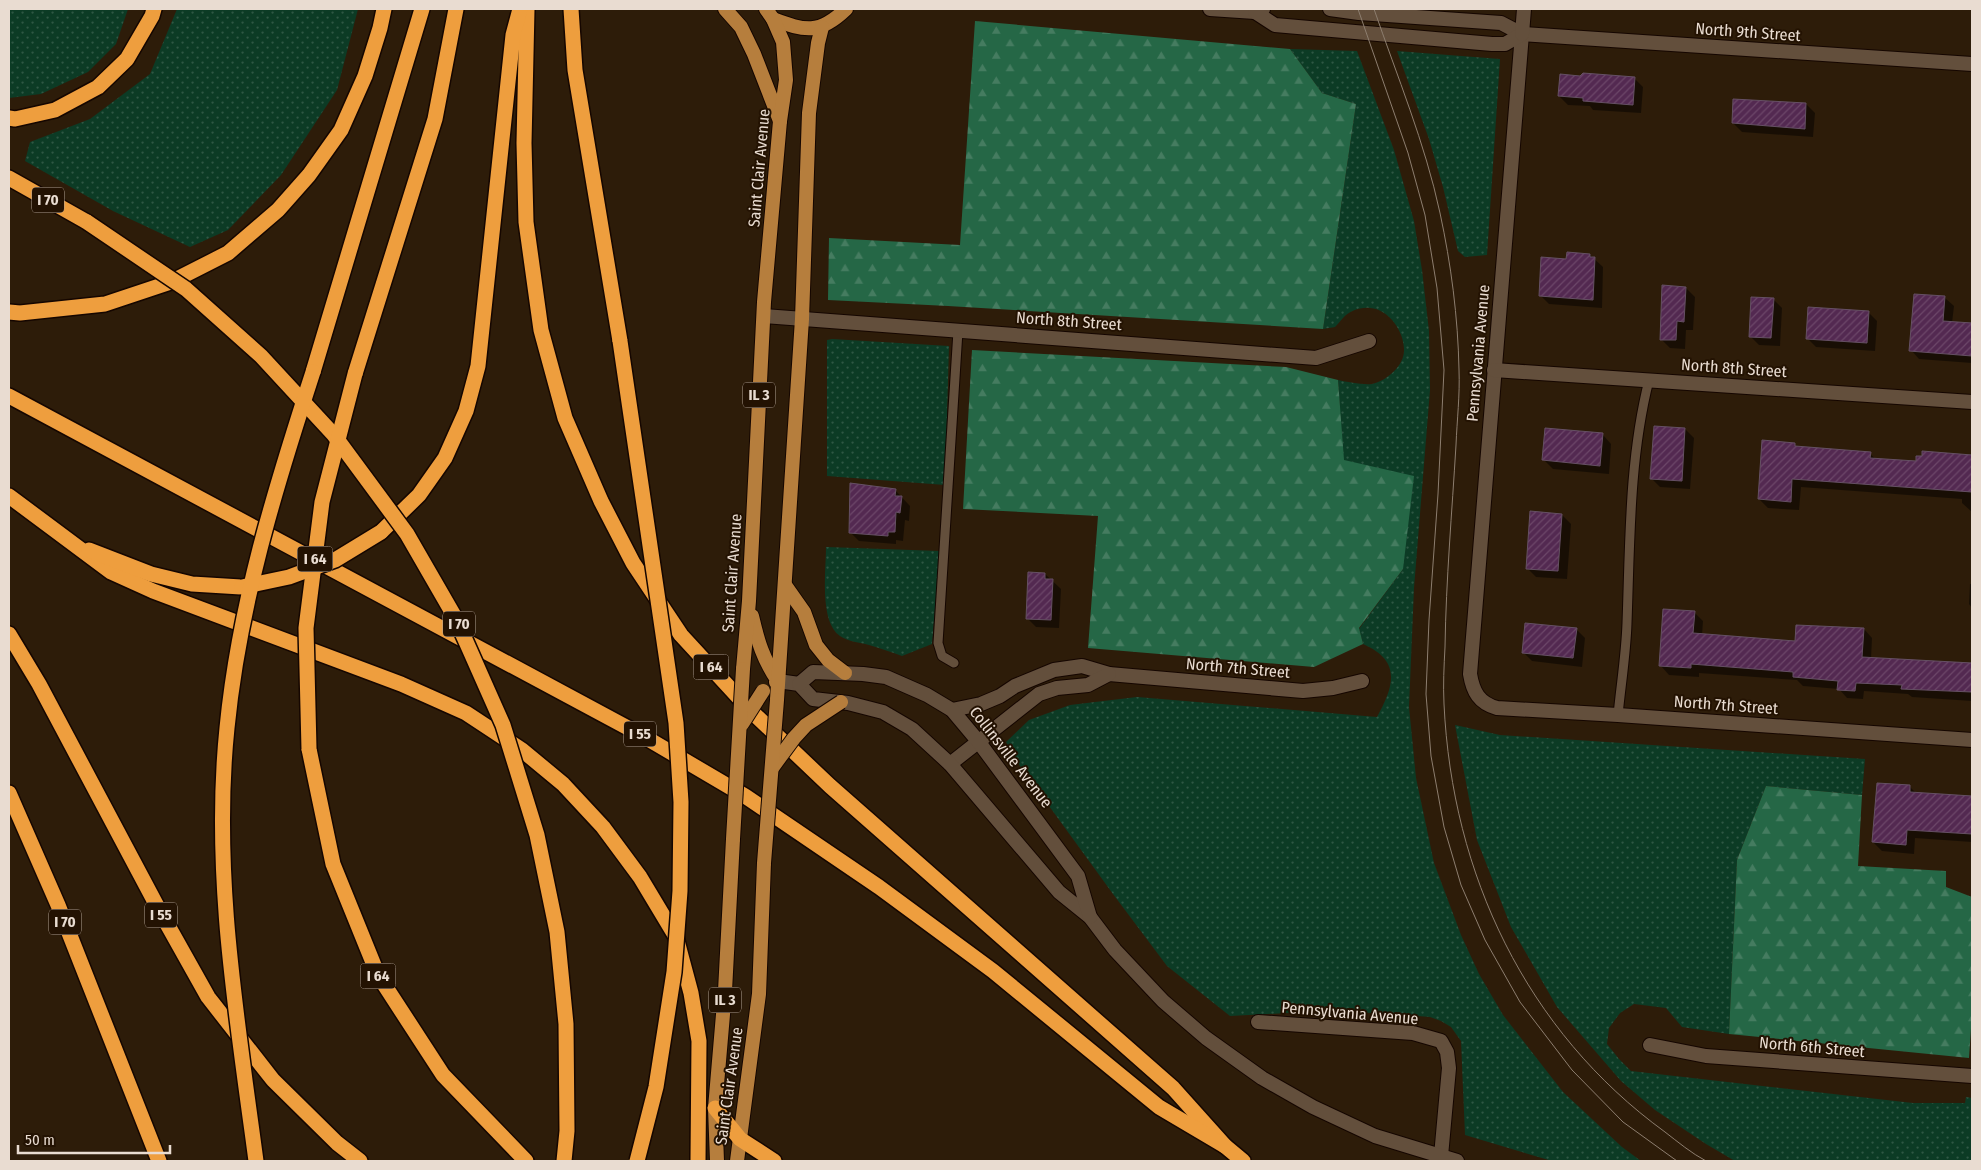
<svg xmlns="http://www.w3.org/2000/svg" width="1981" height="1170" font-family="'Fira Sans Condensed',sans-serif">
<defs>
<pattern id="grass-dots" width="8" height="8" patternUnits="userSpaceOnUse" patternTransform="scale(1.25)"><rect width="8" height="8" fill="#0c3b25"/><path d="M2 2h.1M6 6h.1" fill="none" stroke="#2f5744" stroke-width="1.8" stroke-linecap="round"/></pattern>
<pattern id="forest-firs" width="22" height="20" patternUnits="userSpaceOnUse" patternTransform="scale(1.25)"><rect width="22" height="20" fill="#256746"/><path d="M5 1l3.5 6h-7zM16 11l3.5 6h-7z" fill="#457c60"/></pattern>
<pattern id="building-hatch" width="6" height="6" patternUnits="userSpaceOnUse" patternTransform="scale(1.25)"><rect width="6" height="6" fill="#532951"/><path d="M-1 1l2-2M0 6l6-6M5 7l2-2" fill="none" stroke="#6c4769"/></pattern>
</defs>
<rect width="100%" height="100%" fill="#2d1c09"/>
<g fill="url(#grass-dots)">
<path d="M9,9h119l-12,35 -28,28 -47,22 -32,4z"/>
<path d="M177,9h181l-21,81 -56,85 -53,55 -38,17 -77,-36 -88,-50 5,-19 60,-23 60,-45z"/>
<path d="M1290,49l67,2 37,99 20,71 8,49 7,61 1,59 -16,198 -5,119 7,71 18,85 27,72 18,39 24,41 60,77 59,55 19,14h-89l-87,-26 -4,-94 -10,-14 -10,-6 -11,-4 -37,-3 -68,-3 -95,5 -63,-50 -54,-72 -93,-128 -14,-24 23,-22 41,-15 67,-8 240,20c17,-31 25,-56 -14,-73l-4,-15 44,-60 -60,-109 -5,-80c10,2 24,5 34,4 15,-3 33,-19 32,-35 0,-17 -15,-40 -34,-41 -10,-1 -21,3 -27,10 -3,3 -6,7 -8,9 -3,1 -9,1 -12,2l33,-225 -34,-11z"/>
<path d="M1397,51l103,8 -13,196 -22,2 -7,-6 -15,-64 -14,-48z"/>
<path d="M832,339l117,7 -4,139 -118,-9v-136z"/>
<path d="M826,547l114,4 -8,93 -30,12c-11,-4 -22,-8 -33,-11 -10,-3 -20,-3 -29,-9 -21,-14 -14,-66 -14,-89z"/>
<path d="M1455,725l45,10 365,24 -3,36 -96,-9 -29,74 -8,174 -47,-7 -16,-19 -32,-4 -14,9 -11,15 -2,16 12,15 12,12 282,32h52l1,-6 6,1v63h-237l-29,-17 -51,-34 -34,-29 -64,-74 -46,-80 -34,-87z"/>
</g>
<g fill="url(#forest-firs)">
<path d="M975,21l315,28 32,44 34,11 -33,225 -375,-23 -120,-6 1,-62 131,7z"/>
<path d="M972,350l314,17 52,13 6,80 70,16 -11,93 -44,59 4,16 -49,23 -226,-19 10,-132 -135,-7z"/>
<path d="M1766,786l96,9 -4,71 88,5v16l26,10v117l-3,44 -240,-24 8,-174z"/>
</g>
<g fill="#0007">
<path d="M1634,78l9,9 -2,26 -48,-3 -3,-4 -22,-1 -9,-9z"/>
<path d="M1806,104l9,9 -2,24 -71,-5 -9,-9z"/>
<path d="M1590,255l13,12 -1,41 -53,-4 -9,-9 27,-34z"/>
<path d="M1686,288l9,9 -2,33h-7l-1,19 -15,-1 -9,-9z"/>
<path d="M1945,298l9,8 -2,17 20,2v38l-53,-4 -8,-9z"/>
<path d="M1773,299l9,9 -2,38 -21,-1 -9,-9z"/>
<path d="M1868,312l9,9 -2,30 -59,-4 -9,-9z"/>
<path d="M1685,429l9,9 -4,51 -30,-2 -9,-9z"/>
<path d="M1603,435l8,9 -2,30 -56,-5 -9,-9z"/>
<path d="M1794,444l4,4 72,6 7,6 40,3 6,-6 1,-5 48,4v56l-10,-9v-4l-161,-12 -2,23 -31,-2 -9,-9z"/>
<path d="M895,490l15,16 -1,15 -4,-1 -2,21 -7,-1v4l-37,-3 -9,-9z"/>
<path d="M1562,515l9,9 -4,55 -31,-2 -9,-9z"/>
<path d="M1045,574l16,15 -2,39 -23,-1 -9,-9z"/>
<path d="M1970,584h2v24l-3,-4z"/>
<path d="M1694,612l9,9 -1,14 94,7 68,-13 8,9 -1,21 101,5v37l-60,-4 -4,-3 -44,-3 -1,8 -16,-1 -8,-9 -36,-3 -6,-6 -98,-7v4l-30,-2 -8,-9z"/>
<path d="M1576,629l9,9 -3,29 -50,-6 -9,-9z"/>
<path d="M1910,787l7,7 55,3v45l-57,-4 -1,16 -32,-3 -9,-9z"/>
</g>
<g fill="url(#building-hatch)" stroke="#655064">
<path d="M1583,73l52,4 -2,28 -50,-4v-3l-25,-2 2,-22 20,2z"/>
<path d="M1733,99l73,4 -1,26 -73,-6z"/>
<path d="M1567,252l23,2v3h5l-2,43 -54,-4 2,-39 25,2z"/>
<path d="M1662,285l24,2 -2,35 -7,-1 -1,19h-16z"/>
<path d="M1914,294l31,2 -2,25 29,2v33l-63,-5z"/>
<path d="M1751,297l23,1 -3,40 -22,-1z"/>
<path d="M1808,307l61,4 -2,32 -61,-4z"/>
<path d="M1654,426l31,2 -3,53 -32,-2z"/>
<path d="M1545,428l58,5 -3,33 -58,-6z"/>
<path d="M1762,440l33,3v3l76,6 -1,6 46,3v-5h6v-5l50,4v37l-180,-13 -1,23 -33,-3z"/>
<path d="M850,483l46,6 -1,7h7l-2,17 -4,-1 -1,20h-7v4l-39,-3z"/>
<path d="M1530,511l32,3 -4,57 -32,-2z"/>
<path d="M1028,572l17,1v6h8l-2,41 -25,-1z"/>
<path d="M1663,609l32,2 -2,22 102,8 1,-16 68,3 -2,29 110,6v29l-71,-3 1,-4 -46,-2 -1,8 -18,-1 1,-9 -45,-4v-5l-102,-8v4l-32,-2z"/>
<path d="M1525,623l52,5 -4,30 -51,-5z"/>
<path d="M1877,783l33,2v7l62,4v38l-65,-4 -1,15 -34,-3z"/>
</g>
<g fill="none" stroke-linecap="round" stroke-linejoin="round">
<defs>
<g id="service">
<path d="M954,663l-12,-7 -4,-13 20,-312"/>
<path d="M1618,715c3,-31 8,-61 9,-92 3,-81 2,-164 22,-243"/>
</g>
<g id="minor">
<path d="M1522,34l-52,640c3,18 9,29 27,34l121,7 354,25"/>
<path d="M764,316l552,42 53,-17"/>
<path d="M1494,370l478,32"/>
<path d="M952,710l29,-6 19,-8 15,-10 39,-16 28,-4 27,8 194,17 30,-3 29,-7"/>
<path d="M950,764l89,-70 18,-6 31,-3 21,-11"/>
<path d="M1258,1022l155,11 28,8 6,11 2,16 -8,88"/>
<path d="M1650,1045l56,11 266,20"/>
</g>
<g id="secondary">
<path d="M1210,9l45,3 8,-3"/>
<path d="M1330,9l29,4 142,10 21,11 450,30"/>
<path d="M1255,12l20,13 217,19h13l17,-10"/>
<path d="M1522,34l2,-25"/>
<path d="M778,681l21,3 14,15 35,4 35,9 29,17 38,35 109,128 31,25 25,33 48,51 43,37 56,40 51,29 62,29 82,25"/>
<path d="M799,684l14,-12 50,2 23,3 41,18 25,15 26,31 100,135 12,41"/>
</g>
<g id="primary">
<path d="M725,9l16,18 13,27 26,67"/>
<path d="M773,19c32,12 46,16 73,-10"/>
<path d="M785,585l19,27 12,33 12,15 17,13"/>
<path d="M752,616c6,26 11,43 26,65l-2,1"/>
<path d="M743,669l6,-68 15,-299 16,-181 6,-41 -3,-38 -10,-23 -7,-10"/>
<path d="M777,700l25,-381 7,-206 9,-70 4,-16"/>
<path d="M717,1161l-2,-53 10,-117 8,-152"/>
<path d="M737,1161l22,-167 5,-131"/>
</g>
<g id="motorway">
<path d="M527,9l-3,134 2,79 15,108 24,88 36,83 32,62 48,72 70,76 79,75 343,302 52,58 18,15"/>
<path d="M571,9l4,61 45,271"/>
<path d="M9,118l6,1 40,-9 43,-23 29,-28 25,-43 2,-7"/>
<path d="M9,178l78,44"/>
<path d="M9,312l11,1 85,-9 66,-22 57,-29 50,-43 31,-35 32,-45 24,-54 15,-48 4,-19"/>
<path d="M313,372l109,-363"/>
<path d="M355,374l80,-255 21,-110"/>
<path d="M9,396l634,340 102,60 134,91 114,84 166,136 66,39"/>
<path d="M9,496l102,76 42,19 248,93 65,29 56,37 41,34 40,43 37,50 36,60 15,56 8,48 -1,120"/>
<path d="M381,532l38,-37 26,-37 21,-47 12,-45 35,-331 7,-26"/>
<path d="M89,550l62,24 41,10 49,3"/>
<path d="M9,634l30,50 118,222 51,91 65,83 64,63 23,18"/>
<path d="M309,749l24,115 45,111 65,100 83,86"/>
<path d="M9,793l49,112 101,256"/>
<path d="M715,1108l25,31 34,22"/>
</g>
</defs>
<use href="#service" stroke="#150600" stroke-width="11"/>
<use href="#minor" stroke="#150600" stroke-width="16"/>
<use href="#secondary" stroke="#150600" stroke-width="16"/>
<use href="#primary" stroke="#150600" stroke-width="16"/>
<use href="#motorway" stroke="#150600" stroke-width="18"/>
<use href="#service" stroke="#634f3c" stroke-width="9"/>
<use href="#minor" stroke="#634f3c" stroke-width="14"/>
<use href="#secondary" stroke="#634f3c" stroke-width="14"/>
<use href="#primary" stroke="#b67e3d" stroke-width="14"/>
<use href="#motorway" stroke="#ee9e3e" stroke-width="15"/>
<g stroke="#8d7e6f" stroke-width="1">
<path d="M1358,9l50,144 17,62 12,73 7,82 -6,124 -9,126 -3,74 5,62 13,71 17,58 24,55 35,62 52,68 51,52 54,39"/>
<path d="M1374,9c23,67 51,134 66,204 11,51 18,104 19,157 1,25 -2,50 -3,75 -4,67 -10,135 -11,202 -1,19 -2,38 -1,57 8,170 82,327 221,428 13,10 26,21 41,29"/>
</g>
<defs>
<g id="primary-bridge">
<path d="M742,724l21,-33"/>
<path d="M772,768l22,-30 12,-13 35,-23"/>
<path d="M733,839l10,-170"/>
<path d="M764,863l13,-163"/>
</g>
<g id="motorway-bridge">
<path d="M87,222l99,67 75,67 73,79 73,99 49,85 47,106 34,110 20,97 9,92 1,107 -3,30"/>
<path d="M620,341l56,382 5,79 -1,89 -6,81 -18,115 -19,74"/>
<path d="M242,587l47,-10 46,-17 46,-28"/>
<path d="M309,749l-3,-121 16,-126 33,-128"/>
<path d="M256,1161c-19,-143 -44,-288 -29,-433 12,-123 48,-239 86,-356"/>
</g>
</defs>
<use href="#primary-bridge" stroke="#150600" stroke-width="16" stroke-linecap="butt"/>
<use href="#motorway-bridge" stroke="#150600" stroke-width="18" stroke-linecap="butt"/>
<use href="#primary-bridge" stroke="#b67e3d" stroke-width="14"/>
<use href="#motorway-bridge" stroke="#ee9e3e" stroke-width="15"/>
</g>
<g text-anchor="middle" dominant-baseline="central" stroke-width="4" stroke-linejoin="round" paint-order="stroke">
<g fill="#231202" stroke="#ae9f93" stroke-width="1">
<rect x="32" y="187.5" width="32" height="25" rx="4"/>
<rect x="743" y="382.5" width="32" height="25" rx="4"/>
<rect x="297.5" y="546.5" width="35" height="25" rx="4"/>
<rect x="443" y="611.5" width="32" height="25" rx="4"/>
<rect x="693.5" y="654.5" width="35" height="25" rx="4"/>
<rect x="624" y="721.5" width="32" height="25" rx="4"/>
<rect x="145" y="902.5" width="32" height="25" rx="4"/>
<rect x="49" y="909.5" width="32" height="25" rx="4"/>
<rect x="360.5" y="963.5" width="35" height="25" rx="4"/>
<rect x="709" y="987.5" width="32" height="25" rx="4"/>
</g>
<g font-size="15" font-weight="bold" fill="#e9dcd1">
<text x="48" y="200">I 70</text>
<text x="759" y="395">IL 3</text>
<text x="315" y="559">I 64</text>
<text x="459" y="624">I 70</text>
<text x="711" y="667">I 64</text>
<text x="640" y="734">I 55</text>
<text x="161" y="915">I 55</text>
<text x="65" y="922">I 70</text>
<text x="378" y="976">I 64</text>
<text x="725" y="1000">IL 3</text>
</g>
<g font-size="16" fill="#e9dcd1" stroke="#231202">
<text transform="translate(1748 32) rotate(4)">North 9th Street</text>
<text transform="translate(759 168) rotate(-85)">Saint Clair Avenue</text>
<text transform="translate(1069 321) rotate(4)">North 8th Street</text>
<text transform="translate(1478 353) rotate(-85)">Pennsylvania Avenue</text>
<text transform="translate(1734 368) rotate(4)">North 8th Street</text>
<text transform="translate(732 573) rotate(-86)">Saint Clair Avenue</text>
<text transform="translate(1238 668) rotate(5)">North 7th Street</text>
<text transform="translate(1726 705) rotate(4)">North 7th Street</text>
<text transform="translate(1011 757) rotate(52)">Collinsville Avenue</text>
<text transform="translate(1350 1013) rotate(5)">Pennsylvania Avenue</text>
<text transform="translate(1812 1047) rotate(5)">North 6th Street</text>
<text transform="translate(729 1086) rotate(-82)">Saint Clair Avenue</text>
</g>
</g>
<rect width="1981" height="1170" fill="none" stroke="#e9dcd1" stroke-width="20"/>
<path d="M18 1145v8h152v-8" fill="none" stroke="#e9dcd1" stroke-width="2.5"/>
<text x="25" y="1145" font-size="15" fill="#e9dcd1" stroke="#231202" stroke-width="4" paint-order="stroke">50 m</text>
</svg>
